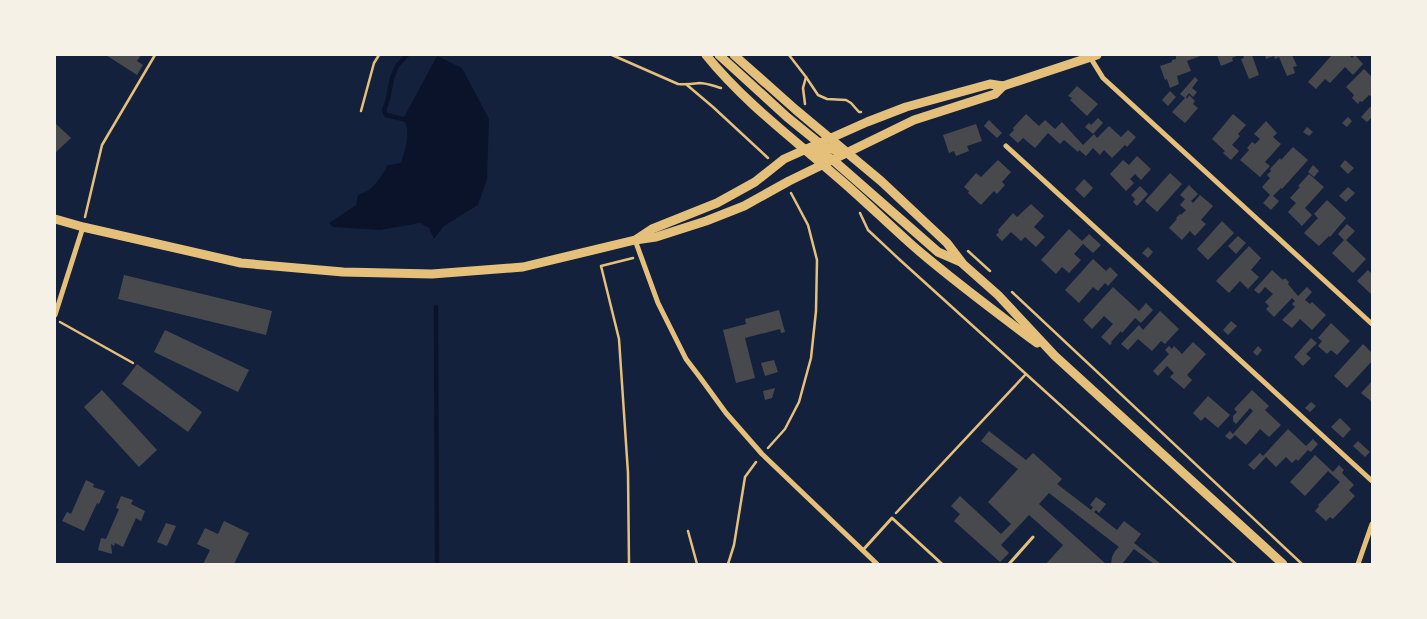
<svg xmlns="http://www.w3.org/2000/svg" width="1427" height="619" font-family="Ubuntu,sans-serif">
<rect width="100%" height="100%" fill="#14213d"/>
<path fill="#0b132b" d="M437,56l25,12 27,51 -2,60 -9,26 -34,21 -10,13 -5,-11 -9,-5 -40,7 -47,-3 -4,-4 27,-18 2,-10c15,-4 22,-17 30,-30l13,-2c4,-13 11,-33 2,-44z"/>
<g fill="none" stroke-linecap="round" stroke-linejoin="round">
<g stroke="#0b132b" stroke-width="4.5">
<path d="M407,121l-4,-2 -17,-4 -2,-5 4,-11 4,-21 5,-12 10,-11"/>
<path d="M436,307l1,257"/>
</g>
</g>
<g fill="#48494c">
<path d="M106,55h35l-4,6 6,4 -6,10z"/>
<path d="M1179,55h24l-16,6 4,10 -14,5 2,8 -9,4 -3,-9 -2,1 -5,-14 12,-4v-2l4,-1v-3z"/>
<path d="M1217,55h22l-7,3 1,3 -12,5z"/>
<path d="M1243,55h9l7,20 -10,4 -8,-20 3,-1z"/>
<path d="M1265,55h27l5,11 -4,1 2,6 -8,3 -8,-19 -4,2 -1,-3 -8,3z"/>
<path d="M1332,55h17l3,3 3,-3 8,9 -10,11 -8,-8 -15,16 -5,-4 -9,10 -8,-7z"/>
<path d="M1364,69l8,8v20l-3,-2 -7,7 -2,-1 -2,3 -6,-6 2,-3 -8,-8z"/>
<path d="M1195,77l3,3 -6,8 5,4 -4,5 -4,-4 -3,4 1,2 2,-4 6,6 -2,3 5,4 -13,15 -13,-11 13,-14 -5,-4z"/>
<path d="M1077,86l21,18 -11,12 -17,-16 2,-2 -4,-2z"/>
<path d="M1170,91l6,6 -8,9 -6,-6z"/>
<path d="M1370,107l2,1v9l-5,5 -6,-5z"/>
<path d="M1026,114l13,12 6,-6 10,9 7,-7 21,23 11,-11 3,4 12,-12 12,11 7,-7 8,7 -9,10 -2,-2 -13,13 -8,-8 -4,5 -7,-7 -7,8 -7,-6 -1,2 -14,-12 -4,4 -12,-11 -13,15 -12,-10 -5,5 -9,-8 5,-5 -1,-2z"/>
<path d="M1233,114l13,11 -8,9 2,2 -8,9 7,6 -8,9 -8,-7 2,-2 -13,-12z"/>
<path d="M1348,117l4,4 -5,6 -5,-4z"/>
<path d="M1098,118l5,5 -10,11 -8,-7 4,-4 2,2z"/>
<path d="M989,120l13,13 -5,5 -13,-12z"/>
<path d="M1266,121l11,12 -4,4 8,7 -16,18 5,4 -10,11 -20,-17 9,-10 -2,-2 5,-6 3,2 5,-5 -6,-5z"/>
<path d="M55,123l16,15 -16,15z"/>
<path d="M976,124l6,17 -15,5 2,5 -13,5 -2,-5 -5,2 -6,-18z"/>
<path d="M1307,127l6,5 -4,4 -6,-4z"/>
<path d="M1293,147l15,13 -26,29 -1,-1 -8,8 6,5 -8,9 -8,-7 7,-8 -8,-8 8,-9 -3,-3 4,-4 -1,-2 10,-11 1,2z"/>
<path d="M1137,156l14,13 -10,11 -6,-6 -5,5 4,4 -8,8 -16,-17 13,-14 6,5z"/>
<path d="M998,160l13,12 -9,10 3,3 -8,9 -3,-3 -13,14 -13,-12 1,-2 -5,-4 12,-14 5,4z"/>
<path d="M1345,160l9,8 -6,6 -8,-8z"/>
<path d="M1313,165l6,6 -5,6 -6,-5z"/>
<path d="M1170,173l12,11 -25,28 -12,-11z"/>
<path d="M1309,174l15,13 -19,21 7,7 -10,11 -14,-14 8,-9 -6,-5 10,-11 -2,-1z"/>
<path d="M1084,179l9,9 -9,10 -9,-9z"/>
<path d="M1189,185l9,9 -7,7 2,2 7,-8 13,11 -12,14 5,4 -11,12 -5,-5 -8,9 -13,-12 8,-9 -1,-1 4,-4 1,1 5,-5 -6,-5 5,-6 -5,-4z"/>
<path d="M1140,186l8,8 -11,12 -4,-4 2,-3 -4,-4z"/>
<path d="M1348,187l7,6 -9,9 -7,-6z"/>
<path d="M1327,200l19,18 -16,19 -1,-1 -10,10 -15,-13 14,-15 -4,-4z"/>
<path d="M1031,204l13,12 -10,11 11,10 -9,10 -11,-10 -4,4 -10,-9 -9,9 -6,-6 3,-3 -1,-2 15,-17 4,4z"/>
<path d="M1222,221l12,12 -26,27 -11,-11z"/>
<path d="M1347,224l8,7 -9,9 20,19 -13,14 -21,-20 12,-13 -6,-6z"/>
<path d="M1069,229l13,12 7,-7 12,11 -8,8 -10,-9 -9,10 7,6 -12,13 -7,-6 -6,7 -15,-14z"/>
<path d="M1238,236l8,7 -10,11 -8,-8z"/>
<path d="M1249,246l12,12 -10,12 8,7 -11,12 -8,-8 -11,12 -13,-12z"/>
<path d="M1148,247l5,5 -5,6 -6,-5z"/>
<path d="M1093,259l13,12 4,-4 8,8 -10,11 -3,-3 -7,8 -5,-4 -14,16 -14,-13z"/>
<path d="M1272,270l11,10 2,-2 4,4 -1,2 10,12 9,-9 5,5 -7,8 5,4 2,-2 14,13 -14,15 -12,-11 -8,9 -10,-8 13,-13 -3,-3 3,-3 -3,-3 -18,19 -8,-8 3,-3 -4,-4 8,-8 -8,-7 -6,7 -5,-4z"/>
<path d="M1368,270l4,4v21l-15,-14z"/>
<path d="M124,275l148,36 -6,24 -148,-36z"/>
<path d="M1113,287l26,24 7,-8 7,7 -12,13 -6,-5 -13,15 -1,-2 -10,11 1,1 -2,2 -9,-8 12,-13 -9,-8 -12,13 -9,-9z"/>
<path d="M779,310l6,22 -4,1 -1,-4 -35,9 10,40 -19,5 -13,-53 23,-6 -1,-5z"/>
<path d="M1160,311l19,18 -14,15 -4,-3 -9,10 -14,-12 -10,11 -7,-6 18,-19 4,5z"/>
<path d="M1231,321l6,5 -9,9 -5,-5z"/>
<path d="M1331,323l19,18 -13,14 -6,-5 -4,4 -9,-8 4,-5 -4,-3z"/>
<path d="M165,330l84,40 -11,22 -84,-40z"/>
<path d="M1311,338l6,5 -11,11 5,4 -8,8 -9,-9z"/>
<path d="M1193,342l13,12 -19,21 5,5 -8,9 -14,-12 4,-4 -7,-7 -9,10 -5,-5 16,-17 -4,-4 4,-4 3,3 2,-3 8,8z"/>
<path d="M1363,344l9,9v8l-25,27 -13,-12z"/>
<path d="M1258,346l4,4 -5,6 -4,-4z"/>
<path d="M774,360l4,12 -13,4 -4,-13z"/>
<path d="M137,364l65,48 -14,20 -66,-48z"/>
<path d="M1372,381v21l-11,-9z"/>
<path d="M775,388l-3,10 -7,2 -2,-9z"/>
<path d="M102,390l55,60 -18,17 -55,-60z"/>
<path d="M1252,390l17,16 -4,4 16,15 -12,12 -9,-8 -14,16 -11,-10 -5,5 -5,-4 5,-5 3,3 20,-23 -3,-3 -14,16 -3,-3v-5l4,-4 -3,-3z"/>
<path d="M1208,396l22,19 -12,13 -13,-11 -4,4 -8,-8z"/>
<path d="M1311,402l5,4 -6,6 -5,-4z"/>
<path d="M1340,418l11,11 -8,9 -12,-11z"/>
<path d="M1288,429l18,17 7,-7 5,5 -7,8 -3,-2 -10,11 -2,-2 -4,4 -6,-6 -10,10 -10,-10 -12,13 -6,-5 12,-12 3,3z"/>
<path d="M989,431l37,29 7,-7 29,26 -5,5 34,26 2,-3 -3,-2 6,-8 10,7 -7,9 -3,-3 -2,2 23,18 7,-9 17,13 -7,9 27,21h-7l-20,-15 -12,15h-11l1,-7 3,-6 4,-4 -70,-54 -10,11 67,60h-60l17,-19 -34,-30 -28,30 8,8 -9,9 -46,-41 6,-7 -9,-8 9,-10 41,38 10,-10 -23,-22 30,-33 -37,-28z"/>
<path d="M1358,441l12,11 -5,5 -12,-11z"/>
<path d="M1315,455l18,17 6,-7 5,5 -2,3 12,12 -5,5 6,6 -22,23 -3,-2 -4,4 -11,-10 4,-5 -1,-1 22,-23 -12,-11 -23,25 -15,-14z"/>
<path d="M86,480l8,4 -1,3 12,4 -6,13 -2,-1 -13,28 -22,-10 5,-9 4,2z"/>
<path d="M121,496l12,4 -2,4 14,7 -4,10 -5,-3 -13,29 -8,-4 -1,3 -3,-2 1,10 -14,-4 3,-12 5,1 13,-30 -3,-1z"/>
<path d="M224,521l25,12 -15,31h-31l7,-14 -13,-6 8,-16 13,6z"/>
<path d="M166,523l10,3 -9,20 -10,-4z"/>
</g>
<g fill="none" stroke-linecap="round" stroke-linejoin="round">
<g stroke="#e5c07b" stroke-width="2.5">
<path d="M612,55l66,29c8,1 14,0 21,-1 8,0 15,3 22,5"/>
<path d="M789,55l17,22 -3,11 2,16"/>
<path d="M806,77l12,18 9,4 19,1 5,3 8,9h2"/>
<path d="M687,85l26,22 55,51"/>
<path d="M361,111l13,-48 5,-8"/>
<path d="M860,213l8,17 32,30 336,304"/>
<path d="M85,217l17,-72 53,-90"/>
<path d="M968,251l22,20"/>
<path d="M1012,292l290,272"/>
<path d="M60,322l73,41"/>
<path d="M768,448l17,-19 14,-27 12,-44 5,-47 1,-51 -9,-35 -17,-32"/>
<path d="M896,513l130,-139"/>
<path d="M688,531l9,33"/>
<path d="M629,564l-1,-91 -9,-134 -18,-73 32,-8"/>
<path d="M728,564l6,-19 11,-68 11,-15"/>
</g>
<g stroke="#e5c07b" stroke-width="3">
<path d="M863,550l29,-32 50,46"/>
<path d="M1009,564l24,-27"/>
</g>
<g stroke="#e5c07b" stroke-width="5">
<path d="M1090,57l13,21 269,246"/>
<path d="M1006,146l366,335"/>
<path d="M635,240l23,63 28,56 13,17 27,37 36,41 115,110"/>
<path d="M55,315l28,-88"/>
<path d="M1358,564l14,-40"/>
</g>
<g stroke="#e5c07b" stroke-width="9">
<path d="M706,55c37,46 85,82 130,121 26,22 50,46 76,69 39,34 82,66 125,98"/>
<path d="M719,55l68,62 32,26 8,5 18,4"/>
<path d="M734,55l62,55 85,71 66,62 16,21 35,31 57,61 228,208"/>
<path d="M806,149l13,3 14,8 105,92 23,10"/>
<path d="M55,219l28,8 158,36 102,9 89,2 91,-7 112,-27 21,-3 50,-16 38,-15 45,-25 125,-61 81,-26 8,-8"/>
<path d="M637,239l15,-10 65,-26 38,-21 29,-23 83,-37 39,-15 84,-23 13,2 94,-31"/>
</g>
</g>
<rect width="1427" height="619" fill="none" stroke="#f6f1e7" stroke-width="112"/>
</svg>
